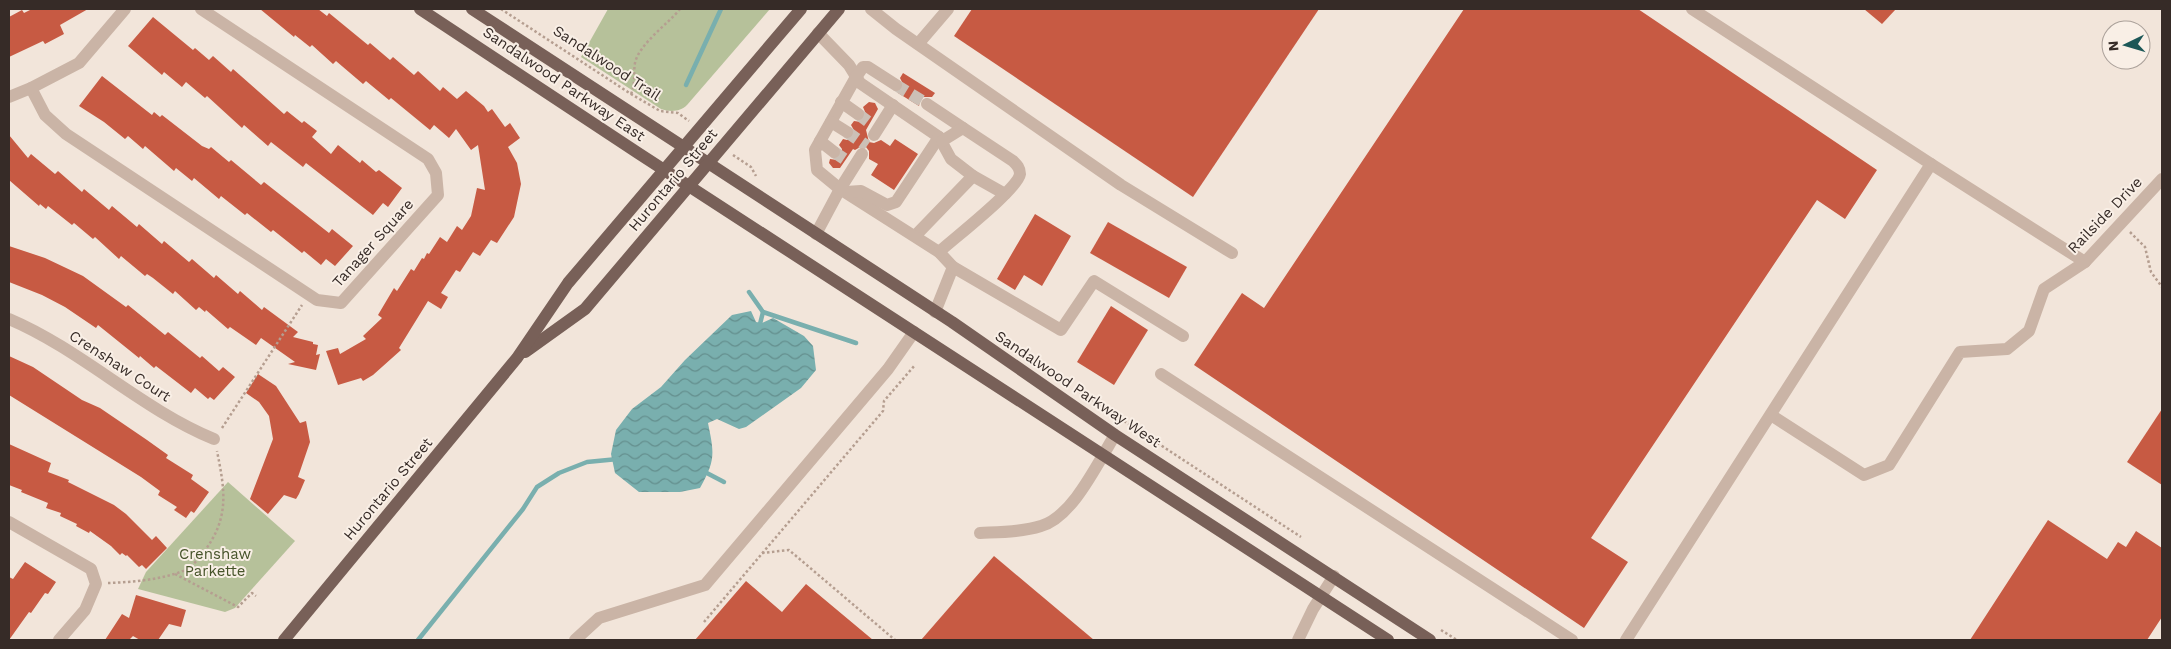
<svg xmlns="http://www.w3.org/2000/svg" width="2171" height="649" font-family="'Work Sans',sans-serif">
<defs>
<pattern id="water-waves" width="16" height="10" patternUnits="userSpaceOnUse" patternTransform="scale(1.25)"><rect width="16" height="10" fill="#79afae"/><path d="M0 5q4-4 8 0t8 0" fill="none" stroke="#648f8e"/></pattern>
</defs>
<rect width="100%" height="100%" fill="#f2e5da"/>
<g fill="#b6c19a">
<path d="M608,9h162l-83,96c-7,7 -17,7 -26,4l-80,-52z"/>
<path d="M228,482l67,59 -60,67 -10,4 -87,-23 8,-17z"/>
</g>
<path fill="url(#water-waves)" d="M751,311l5,11 6,1 11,-5 31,18 9,10 3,24 -15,18 -55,39 -7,2 -22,-10 -9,4c6,30 8,37 -8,65l-20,4h-41l-24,-19 -4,-19 5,-24 16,-21 29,-22 24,-27 47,-45z"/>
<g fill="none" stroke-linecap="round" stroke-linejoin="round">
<g stroke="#79afae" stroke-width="4.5">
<path d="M686,85l35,-76"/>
<path d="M749,292l14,20 -4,16"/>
<path d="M763,312l93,31"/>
<path d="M703,471l21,11"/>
<path d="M418,640l105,-131 14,-22 22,-14 28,-11 31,-3"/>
</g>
</g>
<g fill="#c75a43">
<path d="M32,9h56l-28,16 4,9 -19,10 -2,-3 -34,16v-40l13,-7 2,3z"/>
<path d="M260,9h58l9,7 2,-3 39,32 2,-2 20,17 3,-3 21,18 4,-4 22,20 3,-4 14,12 9,-8 18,15 4,6 4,-3 13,18 5,-4 10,15 -12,9 9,16 4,21 -7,33 -17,26 -6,-3 -11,16 -7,-4 -13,20 -4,-2 -15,23 7,4 -7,12 -13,-8 -29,47 2,2 -28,25 -10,6 -2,-3 -23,7 -12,-34 12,-3 2,6 26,-15 -3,-3 19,-18 -4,-3 16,-27 3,3 14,-22 3,2 8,-13 2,1 3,-6 2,1 11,-17 7,5 10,-16 5,4 9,-14 6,-28 8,2 -7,-45 -7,5 -15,-21 -7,9 -15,-13 -4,5 -39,-32 -2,2 -23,-19 -3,3 -27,-23 -3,3 -21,-19 -2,2 -15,-12 -1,2z"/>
<path d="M972,9h347l-126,188 -239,-161z"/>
<path d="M1464,9h174l239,161 -32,49 -28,-19 -226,338 37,24 -44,66 -390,-263 48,-72 22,15z"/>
<path d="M1864,9h32l-14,15z"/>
<path d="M153,17l40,33 2,-2 14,12 4,-4 18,16 2,-3 51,45 3,-3 15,12 2,-2 13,10 -5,6 19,17 7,-9 22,18 2,-3 14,12 3,-2 23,18 -14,19 -5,-4 -10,12 -67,-52 -3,4 -32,-25 -3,4 -24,-21 -2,3 -35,-32 -2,2 -19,-16 -4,5 -18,-15 -2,3 -34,-29z"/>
<path d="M903,73l32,20 -3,4h-9l-3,3 -1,6 -21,-13 6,-7 -4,-8z"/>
<path d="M102,76l50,39 2,-3 6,5 2,-2 40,31 7,3 2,-2 18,15 2,-2 30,25 3,-3 65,51 3,-4 21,17 -18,20 -9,-7 -5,6 -17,-14 -2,2 -29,-23 -2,2 -24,-19 -2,2 -24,-19 -2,3 -25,-21 -2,3 -16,-13 -2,3 -29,-25 -2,3 -15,-13 -3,3 -21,-17 -25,-16z"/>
<path d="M869,102l6,1 3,6 -12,21 3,12 5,1 7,-3 9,6 5,-7 23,15 -24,36 -23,-15 7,-11 -9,-5v-8l-3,-4 -4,-1 -7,4 -2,-1 -13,19h-7l-4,-5 1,-4 7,1 4,-3 1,-8 -3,-4 4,-6 4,1 7,-3 1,-5 -4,-7 3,-4 7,1 3,-3 2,-5 -3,-7z"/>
<path d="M9,135l19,23 3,-4 24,20 3,-3 24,21 2,-3 25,21 3,-4 25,21 2,-3 23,20 2,-3 25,21 3,-3 22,19 2,-3 22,19 2,-3 22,19 2,-3 34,25 -5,5 20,5v2l5,1 -2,10 4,-1 -4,16 -28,-6 7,-2 -34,-24 -5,7 -26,-18 -2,2 -22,-19 -1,2 -6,-5 -3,3 -21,-19 -2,3 -20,-16 -6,-4 -2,2 -24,-20 -2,3 -24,-22 -2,2 -19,-16 -2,2 -24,-19 -2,3 -6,-5 -1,2 -30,-26z"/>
<path d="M1035,214l36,22 -29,50 -18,-11 -9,15 -18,-11z"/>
<path d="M1108,222l79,45 -18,31 -79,-45z"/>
<path d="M9,246l36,12 38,18 43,31 2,-2 37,30 3,-3 32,26 2,-2 17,15 4,-4 12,10 -21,23 -4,-3 -2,2 -13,-11 -4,5 -35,-27 -2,2 -14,-12 -1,2 -41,-33 -2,3 -31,-21 -23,-12 -33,-13z"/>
<path d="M1111,306l37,24 -34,55 -37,-23z"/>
<path d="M9,356l24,11 49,33 18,8 47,32 21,15 -2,3 27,17 -2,4 18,13 -15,21 -3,-2 -5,7 -12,-8 3,-3 -19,-12 2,-4 -19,-14 -132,-82z"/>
<path d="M258,374l18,12 24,37 6,-2 4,21 -12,35 7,3 -6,14 -3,5 -12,-4 -16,19 -18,-15 23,-60 -4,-23 -10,-14 -13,-9z"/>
<path d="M2162,409v76l-35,-23z"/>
<path d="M9,444l42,19 -3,9 21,8 -1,2 46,23 12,9 26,26 4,-4 11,12 -21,21 -4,-4 -3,2 -12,-12 -1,1 -4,-3 -2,2 -9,-9 -21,-15 -1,2 -13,-7 1,-2 -17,-8 1,-3 -15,-5 2,-5 -27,-11 1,-2 -13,-5z"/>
<path d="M2048,520l59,39 11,-17 8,5 10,-16 26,17v69l-15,23h-177z"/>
<path d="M994,556l100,84h-173z"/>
<path d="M25,562l31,20 -8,12 -3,-1 -14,20 -2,-1 -20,28v-63l4,2z"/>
<path d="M746,581l36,31 24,-28 67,56h-178z"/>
<path d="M136,595l50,15 -5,17 -12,-3 -11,16h-18l-7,-4 -4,4h-24l17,-26 7,4z"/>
</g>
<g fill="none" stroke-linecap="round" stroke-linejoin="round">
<g stroke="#ccc0b6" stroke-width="12" stroke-dasharray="12 6" stroke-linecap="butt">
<path d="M896,85l31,19"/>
<path d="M858,114l12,9"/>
<path d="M847,132l20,14"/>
<path d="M834,152l12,8"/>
</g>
<g stroke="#b59e90" stroke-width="2.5" stroke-dasharray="2.5 2.5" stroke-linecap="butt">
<path d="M501,9l130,85 29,17 18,2 11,8"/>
<path d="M631,94c5,-11 2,-20 4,-31 4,-19 33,-39 45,-54"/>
<path d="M733,155l18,12 5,9"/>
<path d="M2130,232l15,15 6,25 11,15"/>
<path d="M1078,391l223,146"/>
<path d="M222,428l80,-123"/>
<path d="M762,553l27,-3 106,90"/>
<path d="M175,574l63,33 14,-14 4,3"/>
<path d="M108,583c25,-1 51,-3 75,-12 7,-3 16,-12 20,-18 27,-35 22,-62 14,-102"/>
<path d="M704,622l179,-211 1,-10 31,-36"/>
<path d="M1441,630l16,10"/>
</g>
<g stroke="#cab4a6" stroke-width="12">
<path d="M871,9l25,20 225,156 111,68"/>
<path d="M818,33l31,32 11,18 79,54 12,22 22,17 -58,60"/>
<path d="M918,44l30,-35"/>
<path d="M896,85l-28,-18h-5l-7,10 -41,73 2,20 23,19 99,63 14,15 -18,45"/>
<path d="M31,88l14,27 21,19 251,166 24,3 97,-108 -2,-22 -8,-14 -227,-150"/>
<path d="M9,97l22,-9 48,-25 46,-54"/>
<path d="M841,102l17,12"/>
<path d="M927,104l36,24"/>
<path d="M831,122l16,10"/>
<path d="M874,135l19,-30"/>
<path d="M820,141l14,11"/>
<path d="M1931,164l154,98"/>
<path d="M973,176l32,18"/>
<path d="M846,192l15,-1 26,14 9,-3 43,-65"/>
<path d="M816,234l24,-45 22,-35"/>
<path d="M939,252c14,-13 79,-63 81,-78 0,-6 -3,-9 -7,-13l-50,-33 -21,13"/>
<path d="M953,267l108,63 33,-49 89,55"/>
<path d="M9,319c73,31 132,90 205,120"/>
<path d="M1161,374l411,266"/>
<path d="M1771,415l93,60 25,-10 71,-113 47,-3 22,-18 15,-42 41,-27 77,-83"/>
<path d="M9,522l82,47 5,15 -11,26 -26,30"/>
<path d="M980,533c20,-1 42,-1 61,-7 32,-9 57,-64 74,-91"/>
<path d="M575,640l24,-22 106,-33 183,-216 26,-37"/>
<path d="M1298,640l15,-31 21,-33"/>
<path d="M1626,640l305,-476 -239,-155"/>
</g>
<g stroke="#786058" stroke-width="12">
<path d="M420,9l218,144 750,487"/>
<path d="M472,9l480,313 163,113 315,205"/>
<path d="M525,352l60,-43 254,-300"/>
<path d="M284,640l233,-282 51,-75 233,-274"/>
</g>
</g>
<g text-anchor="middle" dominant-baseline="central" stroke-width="4" stroke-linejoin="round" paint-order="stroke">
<g font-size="15" fill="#362b27" stroke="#f9efe6">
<text transform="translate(607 63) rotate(33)">Sandalwood Trail</text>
<text transform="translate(564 84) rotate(34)">Sandalwood Parkway East</text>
<text transform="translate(673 180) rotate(-50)">Hurontario Street</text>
<text transform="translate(2105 215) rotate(-46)">Railside Drive</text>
<text transform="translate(373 243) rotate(-48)">Tanager Square</text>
<text transform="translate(120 366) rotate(33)">Crenshaw Court</text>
<text transform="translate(1078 389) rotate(34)">Sandalwood Parkway West</text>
<text transform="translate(388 489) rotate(-50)">Hurontario Street</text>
</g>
<g font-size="15" fill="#47542a" stroke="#f9efe6">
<text x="215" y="554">Crenshaw<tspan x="215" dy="17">Parkette</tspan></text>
</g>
</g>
<rect width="2171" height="649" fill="none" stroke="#362b27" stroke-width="20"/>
<g transform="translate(2126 45) rotate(265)"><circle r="24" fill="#f9efe6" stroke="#aba19a"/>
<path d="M0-4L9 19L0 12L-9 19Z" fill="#1c5757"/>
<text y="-8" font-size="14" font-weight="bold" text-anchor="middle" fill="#362b27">N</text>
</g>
</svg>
